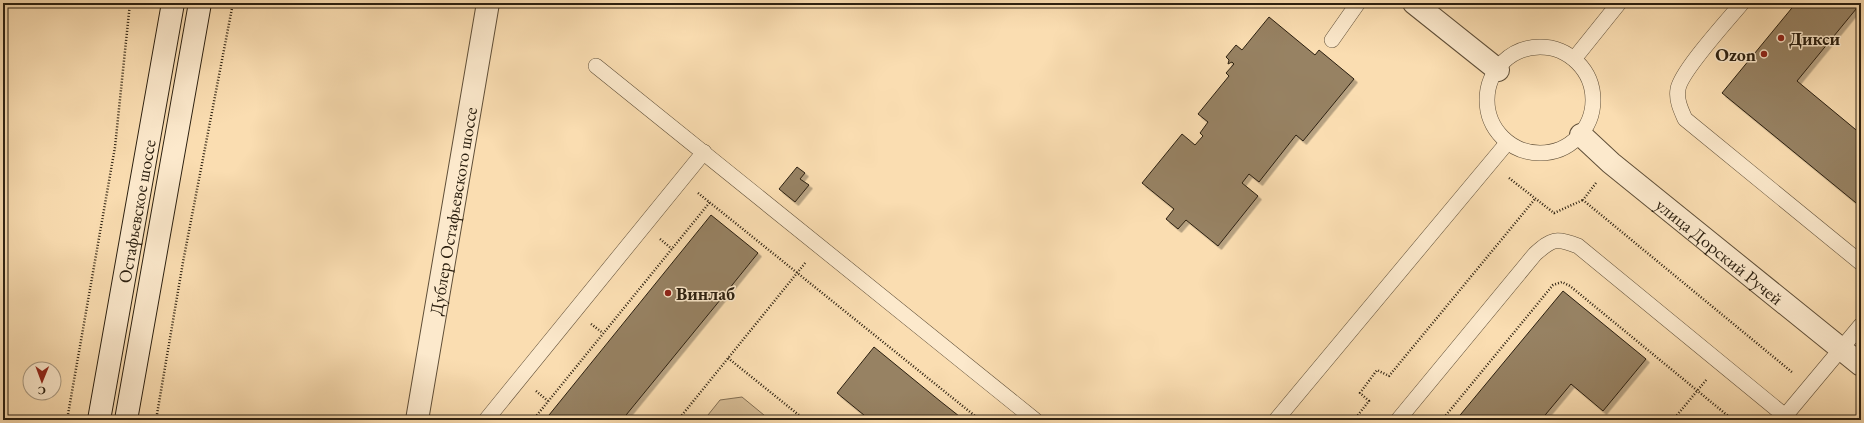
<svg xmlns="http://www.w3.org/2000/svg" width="1864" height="423" font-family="'EB Garamond',serif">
<defs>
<filter id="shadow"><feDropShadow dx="3.5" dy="3.5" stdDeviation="0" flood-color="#0004"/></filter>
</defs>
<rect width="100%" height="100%" fill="#faddb1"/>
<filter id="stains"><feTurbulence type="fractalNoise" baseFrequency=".005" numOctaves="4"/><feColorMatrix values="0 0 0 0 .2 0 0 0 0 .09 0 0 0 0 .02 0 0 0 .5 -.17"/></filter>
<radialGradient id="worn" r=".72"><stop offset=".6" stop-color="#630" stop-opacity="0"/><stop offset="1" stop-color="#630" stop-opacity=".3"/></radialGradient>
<path fill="#d7bd96" stroke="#826e53" d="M742,397l28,23h-66l16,-20z"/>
<g fill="#978264" stroke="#2c2010" filter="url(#shadow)">
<path d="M1796,3h65l-64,78 64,53v73l-139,-114z"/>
<path d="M1269,17l46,38 4,-5 35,29 -51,62 -7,-6 -37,47 -10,-8 -7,9 16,13 -40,50 -32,-26 -8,9 -12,-10 8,-10 -32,-26 40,-49 13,11 8,-9 -3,-3 8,-11 -10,-8 31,-38 -3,-3 8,-9 -2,-2 -4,2 1,-4 -3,-3 10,-12 6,5z"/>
<path d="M797,167l8,6 -5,6 9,6 -14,17 -16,-13z"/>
<path d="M711,215l47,38 -42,52 -94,115h-77z"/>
<path d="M1563,291l83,68 -43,52 -32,-27 -30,36h-85z"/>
<path d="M874,347l66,54 24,19h-94l-33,-27z"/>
</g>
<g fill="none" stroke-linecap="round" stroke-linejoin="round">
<defs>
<g id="service">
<path d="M1742,3c-14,17 -61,68 -64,86 -2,11 3,21 7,30l176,144"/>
<path d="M1332,40l26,-37"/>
<circle cx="1540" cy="100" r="53"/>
<path d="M1574,59l45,-56"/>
<path d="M596,66l439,354"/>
<path d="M1785,416l76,-91"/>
<path d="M486,420l218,-268"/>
<path d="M1276,420l231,-277"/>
<path d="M1398,420l137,-166c17,-15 21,-17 43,-8l212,174"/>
</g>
<g id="minor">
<path d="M1414,3l84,67"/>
<path id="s1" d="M1581,135l30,28 250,202"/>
<path id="s2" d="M417,420l71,-417"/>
</g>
<g id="secondary">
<path id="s3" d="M99,420l74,-417"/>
<path d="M126,420l74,-417"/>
</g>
</defs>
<use href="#service" stroke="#604f38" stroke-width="16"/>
<use href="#minor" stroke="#604f38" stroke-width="24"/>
<use href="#secondary" stroke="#2c2010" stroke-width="24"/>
<g stroke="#2c2010" stroke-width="2.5" stroke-dasharray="1 2" stroke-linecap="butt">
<path d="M1509,178l45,35 29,-13"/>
<path d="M1596,183l-13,17 210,173"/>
<path d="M698,193l282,227"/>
<path d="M660,239l12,10"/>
<path d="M591,324l12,9"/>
<path d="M728,358l77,62"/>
<path d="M536,391l12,10"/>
<path d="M67,420l48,-273 15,-144"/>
<path d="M156,420l27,-158 50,-259"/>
<path d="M533,420l177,-218"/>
<path d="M678,420l128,-158"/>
<path d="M1354,420l15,-19 -9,-8 17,-23 12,6 146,-177"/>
<path d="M1442,420l111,-135 9,-3 8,4 163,134"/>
<path d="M1673,420l34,-41"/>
</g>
<use href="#service" stroke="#fce9cc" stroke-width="15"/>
<use href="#minor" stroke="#fce9cc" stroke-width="22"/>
<use href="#secondary" stroke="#fce9cc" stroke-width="22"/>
</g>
<g fill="#8f2418" stroke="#fce9cc" stroke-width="1.5">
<circle cx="1781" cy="38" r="4"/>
<circle cx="1764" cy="54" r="4"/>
<circle cx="668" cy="293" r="4"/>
</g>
<g text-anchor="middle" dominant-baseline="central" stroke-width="3" stroke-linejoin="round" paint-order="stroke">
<g font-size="18" font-weight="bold" fill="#2c2010" stroke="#fce9cc" text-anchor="start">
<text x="1789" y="38">Дикси</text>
<text x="1756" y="54" text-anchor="end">Ozon</text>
<text x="676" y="293">Винлаб</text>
</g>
<g font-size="18" fill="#2c2010" stroke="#fce9cc">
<text stroke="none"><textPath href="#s3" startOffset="212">Остафьевское шоссе</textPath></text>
<text stroke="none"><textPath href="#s2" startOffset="212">Дублер Остафьевского шоссе</textPath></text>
<text stroke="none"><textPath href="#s1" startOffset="181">улица Дорский Ручей</textPath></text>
</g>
</g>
<rect width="1864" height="423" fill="none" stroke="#faddb1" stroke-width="16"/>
<rect x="4" y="4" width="1856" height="415" fill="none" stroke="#2c2010" stroke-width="2"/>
<rect x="8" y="8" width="1848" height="407" fill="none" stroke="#2c2010"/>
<g transform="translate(42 381) rotate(181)"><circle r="19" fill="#fce9cc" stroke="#a99981"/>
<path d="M0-3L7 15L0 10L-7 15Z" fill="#8f2418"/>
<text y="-6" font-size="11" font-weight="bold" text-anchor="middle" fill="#2c2010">С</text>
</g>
<rect width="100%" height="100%" filter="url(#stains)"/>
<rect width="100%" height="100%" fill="url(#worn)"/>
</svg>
